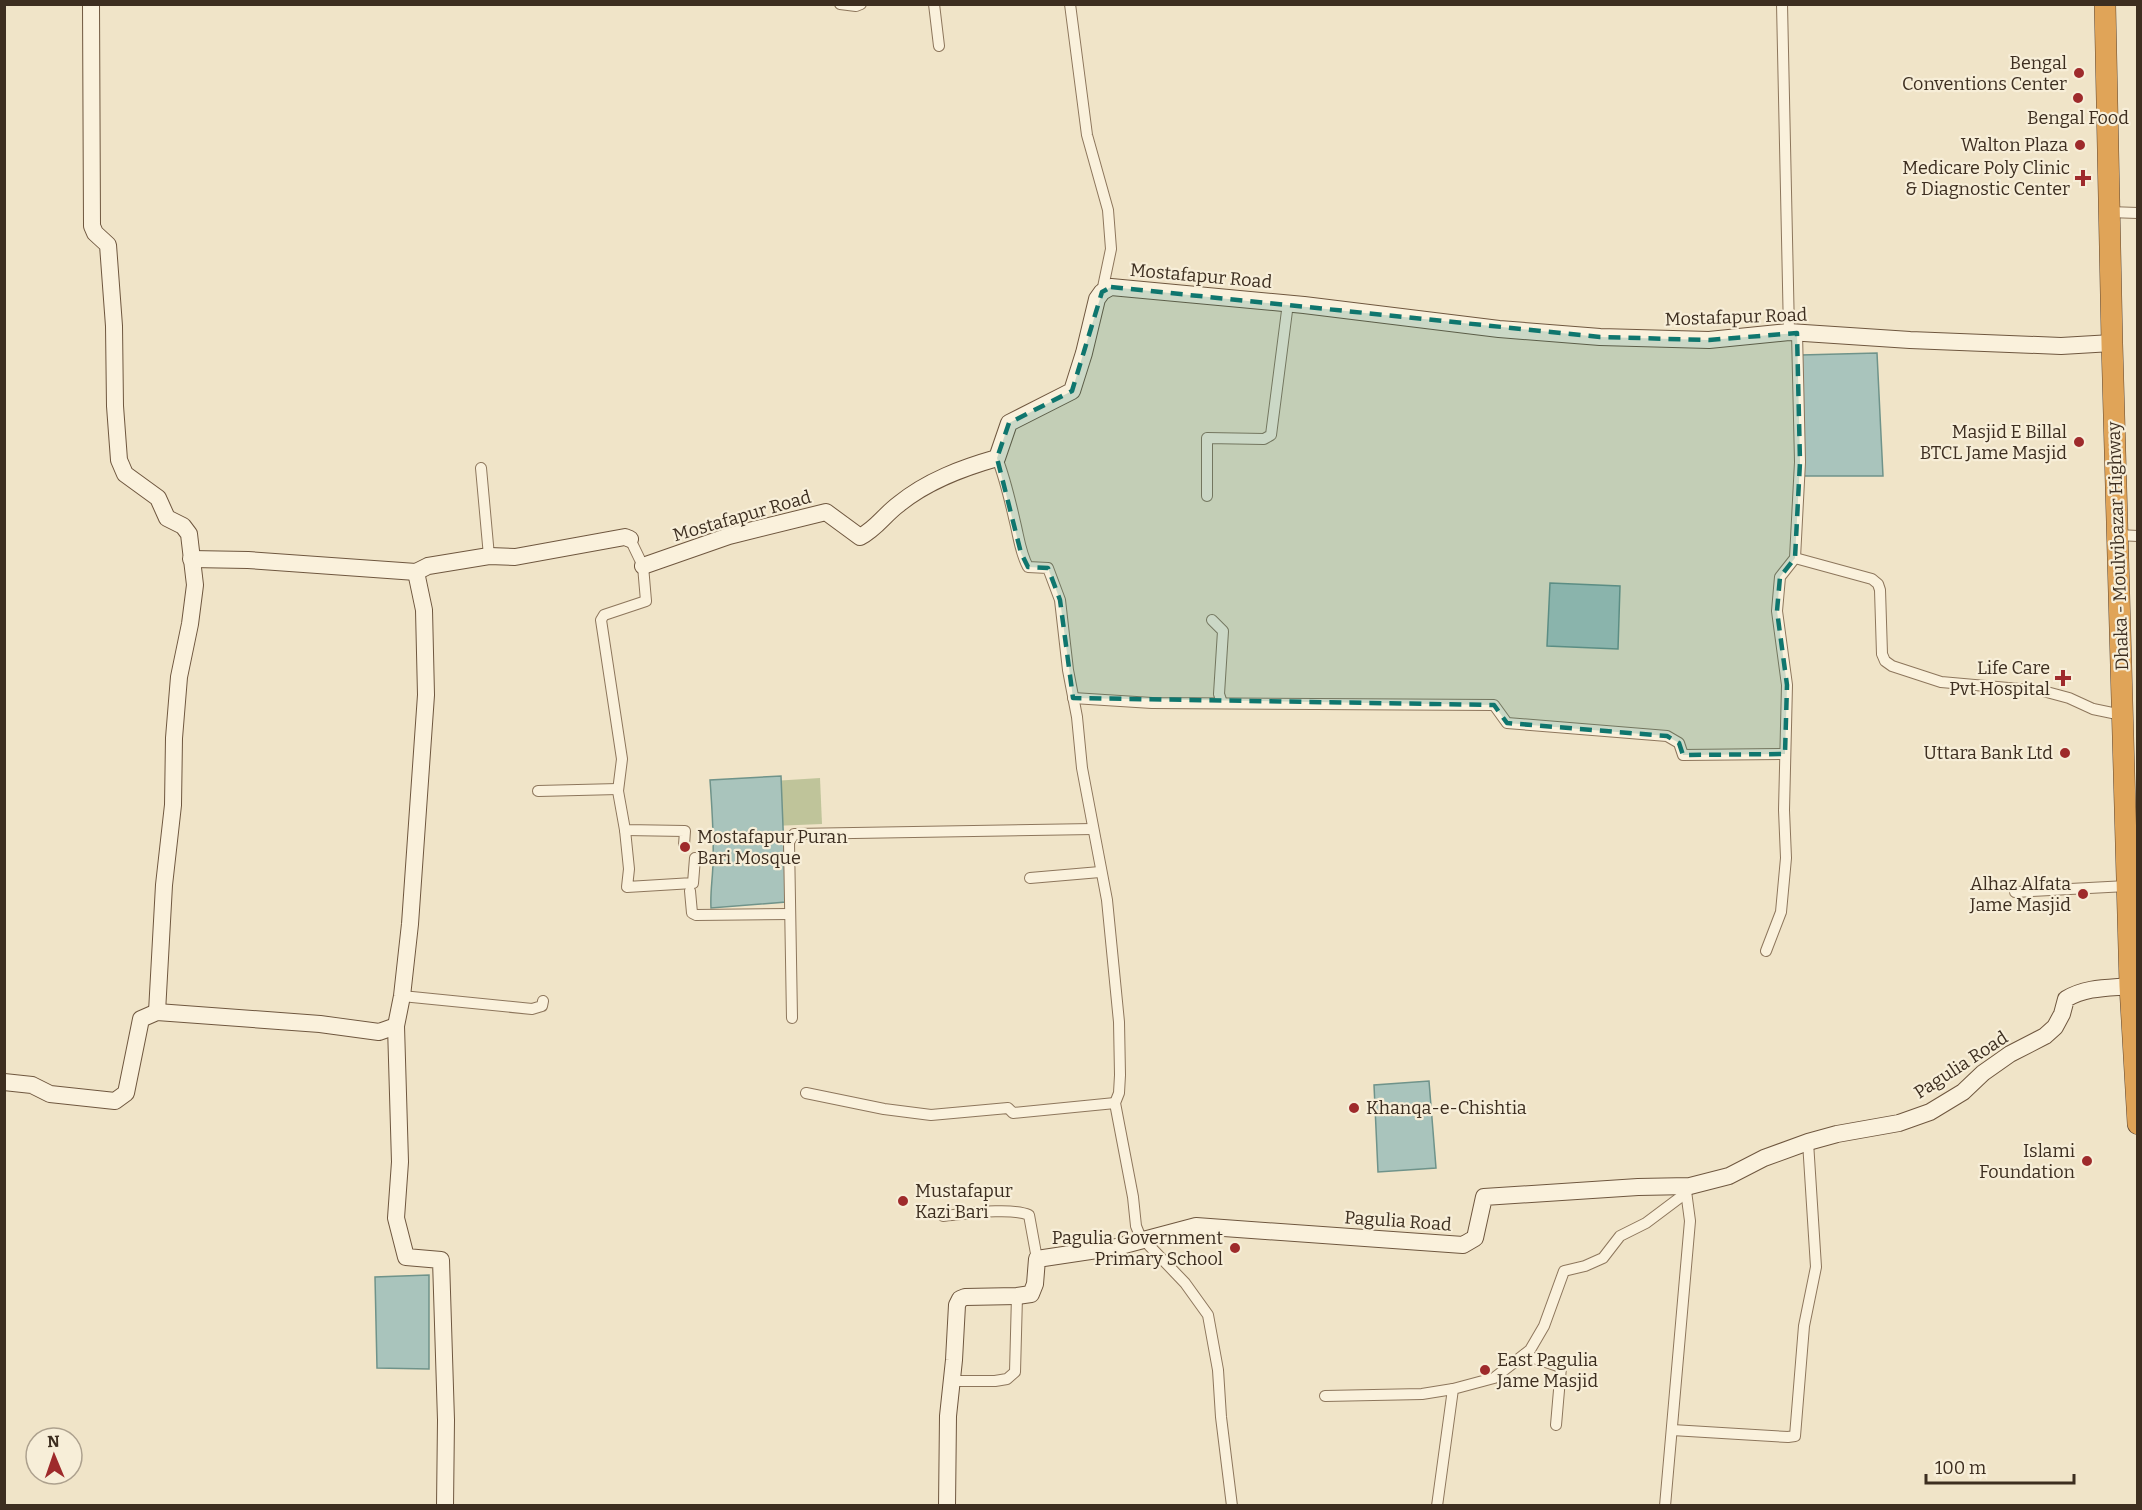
<svg xmlns="http://www.w3.org/2000/svg" width="2142" height="1510" font-family="Bitter,serif">
<rect width="100%" height="100%" fill="#f0e4c8"/>
<path fill="#bfc49a" d="M820,778l2,46 -49,2v-45z"/>
<g fill="#a9c4bc" stroke="#6f938a" stroke-width="1.5">
<path d="M1877,353l6,123h-79l-3,-121z"/>
<path d="M1550,583l70,3 -2,63 -71,-3z"/>
<path d="M781,776l5,126 -75,6c-1,-17 2,-31 2,-47 1,-27 -1,-54 -3,-81z"/>
<path d="M1429,1081l7,87 -58,4 -4,-87z"/>
<path d="M429,1275v94l-52,-1 -2,-91z"/>
</g>
<g fill="none" stroke-linecap="round" stroke-linejoin="round">
<defs>
<g id="street">
<path d="M840,4l16,2 5,-2"/>
<path d="M934,4l5,42"/>
<path d="M1070,4l17,131 21,75 3,39 -9,43"/>
<path d="M1782,4l7,328"/>
<path d="M2109,212l29,1"/>
<path d="M997,458c8,20 13,42 18,64 4,16 5,30 13,45l20,1 12,32 8,70 9,47 5,51 25,132 12,122 1,53 -1,18 -4,10 18,94 3,29 4,10 45,47 23,32 10,55 3,47 11,89"/>
<path d="M481,468l8,88"/>
<path d="M1207,496v-58l57,1 7,-4 17,-132"/>
<path d="M2118,535l20,1"/>
<path d="M630,539l13,27 3,35 -42,14 -3,5 21,139 -4,32 7,39 60,1 -1,14"/>
<path d="M1795,558l77,21 6,5 2,6 2,64 3,7 7,5 49,16 102,9 26,7 24,11 29,6"/>
<path d="M1212,620l11,11 -4,63 3,9"/>
<path d="M1073,698l79,5 342,2 13,18 160,13 12,7 4,12 102,-1"/>
<path d="M538,791l80,-2"/>
<path d="M625,830l4,39 -2,18 66,-4 2,-25"/>
<path d="M1030,878l70,-6"/>
<path d="M690,891l2,22 4,2 94,-1"/>
<path d="M2015,892l112,-6"/>
<path d="M1766,951l15,-39 5,-54 -2,-48 3,-125 -10,-74 3,-34 15,-19 5,-96 -3,-129"/>
<path d="M402,996l130,13 10,-3 1,-5"/>
<path d="M792,1018l-3,-176 5,-8 299,-5"/>
<path d="M806,1093l78,16 47,6 77,-7 5,5 102,-10"/>
<path d="M943,1216c22,-2 67,-9 86,-1l8,44"/>
<path d="M1524,1355l37,12 -5,58"/>
<path d="M952,1381h43l12,-2 8,-7 2,-76"/>
<path d="M1325,1396l97,-2 31,-5"/>
<path d="M1672,1430l116,7 7,-1 9,-110 12,-59 -8,-125"/>
<path d="M1437,1506l16,-117 41,-11 36,-28 14,-24 20,-55 21,-5 18,-8 17,-22 26,-13 36,-27 8,-10"/>
<path d="M1665,1506l25,-285 -4,-30"/>
</g>
<g id="secondary">
<path d="M91,4l1,222 3,7 13,12 6,81 1,80 4,54 6,14 33,24 9,20 16,8 6,8 6,51 -5,39 -11,53 -5,61 -1,67 -9,80 -7,127"/>
<path d="M191,559l57,1 168,12"/>
<path d="M643,566l86,-30 97,-24 34,25c17,-9 24,-22 39,-33 28,-23 63,-36 98,-46l12,-35 63,-32 12,-38 13,-54 5,-7 9,-5 193,18 195,24 101,8 109,3 80,-8 121,8 151,6 51,-3"/>
<path d="M416,572l8,38 2,85 -16,229 -8,72 -6,30 4,136 -4,56 10,39 35,3 5,160 -1,86"/>
<path d="M416,572l12,-6 61,-10 26,1 110,-20 5,2"/>
<path d="M4,1082l28,3 18,9 65,7 11,-8 15,-74 16,-7 163,12 59,8 17,-6"/>
<path d="M947,1506l1,-90 6,-56 3,-55 3,-6 5,-2 52,-1 14,-2 4,-10 2,-25 80,-12 79,-21 267,19 12,-7 9,-41 154,-10 52,-1 39,-10 35,-18 44,-16 29,-8 62,-11 31,-11 33,-20 20,-19 27,-19 35,-18 10,-9 7,-13 4,-15c20,-12 42,-11 64,-13"/>
</g>
<path id="highway" d="M2105,4l7,339 18,643 8,138"/>
</defs>
<use href="#street" stroke="#8d765c" stroke-width="12"/>
<use href="#secondary" stroke="#6f573f" stroke-width="18"/>
<use href="#highway" stroke="#5b4430" stroke-width="22"/>
<use href="#street" stroke="#faf1dc" stroke-width="10"/>
<use href="#secondary" stroke="#faf1dc" stroke-width="16"/>
<use href="#highway" stroke="#e0a458" stroke-width="21"/>
</g>
<path fill="#0f766e" fill-opacity="0.2" stroke="#0f766e" stroke-width="4.5" stroke-dasharray="12 8" stroke-linejoin="round" d="M1111,287l489,50 109,3 88,-7 3,129 -5,96 -15,19 -3,34 10,74 -2,69 -102,1 -4,-12 -12,-7 -160,-13 -13,-18 -421,-7 -13,-98 -12,-32 -20,-1 -7,-14 -24,-95 12,-35 63,-32 30,-99z"/>
<g fill="#9e2a2b" stroke="#f7eed8" stroke-width="2">
<circle cx="2079" cy="73" r="6"/>
<circle cx="2078" cy="98" r="6"/>
<circle cx="2080" cy="145" r="6"/>
<path d="M2080 169h6v6h6v6h-6v6h-6v-6h-6v-6h6z"/>
<circle cx="2079" cy="442" r="6"/>
<path d="M2060 669h6v6h6v6h-6v6h-6v-6h-6v-6h6z"/>
<circle cx="2065" cy="753" r="6"/>
<circle cx="685" cy="847" r="6"/>
<circle cx="2083" cy="894" r="6"/>
<circle cx="1354" cy="1108" r="6"/>
<circle cx="2087" cy="1161" r="6"/>
<circle cx="903" cy="1201" r="6"/>
<circle cx="1235" cy="1248" r="6"/>
<circle cx="1485" cy="1370" r="6"/>
</g>
<g text-anchor="middle" dominant-baseline="central" stroke-width="4.5" stroke-linejoin="round" paint-order="stroke">
<g font-size="18" fill="#3d2e20" stroke="#f7eed8" text-anchor="end">
<text x="2067" y="63">Bengal<tspan x="2067" dy="21">Conventions Center</tspan></text>
<text x="2078" y="118" text-anchor="middle">Bengal Food</text>
<text x="2068" y="145">Walton Plaza</text>
<text x="2070" y="168">Medicare Poly Clinic<tspan x="2070" dy="21">&amp; Diagnostic Center</tspan></text>
<text x="2067" y="432">Masjid E Billal<tspan x="2067" dy="21">BTCL Jame Masjid</tspan></text>
<text x="2050" y="668">Life Care<tspan x="2050" dy="21">Pvt Hospital</tspan></text>
<text x="2053" y="753">Uttara Bank Ltd</text>
<text x="697" y="837" text-anchor="start">Mostafapur Puran<tspan x="697" dy="21">Bari Mosque</tspan></text>
<text x="2071" y="884">Alhaz Alfata<tspan x="2071" dy="21">Jame Masjid</tspan></text>
<text x="1366" y="1108" text-anchor="start">Khanqa-e-Chishtia</text>
<text x="2075" y="1151">Islami<tspan x="2075" dy="21">Foundation</tspan></text>
<text x="915" y="1191" text-anchor="start">Mustafapur<tspan x="915" dy="21">Kazi Bari</tspan></text>
<text x="1223" y="1238">Pagulia Government<tspan x="1223" dy="21">Primary School</tspan></text>
<text x="1497" y="1360" text-anchor="start">East Pagulia<tspan x="1497" dy="21">Jame Masjid</tspan></text>
</g>
<g font-size="18" fill="#3d2e20" stroke="#f7eed8">
<text transform="translate(1201 276) rotate(5)">Mostafapur Road</text>
<text transform="translate(1736 317) rotate(-2)">Mostafapur Road</text>
<text transform="translate(742 516) rotate(-16)">Mostafapur Road</text>
<text transform="translate(2118 546) rotate(-92)">Dhaka - Moulvibazar Highway</text>
<text transform="translate(1961 1065) rotate(-33)">Pagulia Road</text>
<text transform="translate(1398 1221) rotate(4)">Pagulia Road</text>
</g>
</g>
<rect width="2142" height="1510" fill="none" stroke="#3d2e20" stroke-width="12"/>
<g transform="translate(54 1456) rotate(358)"><circle r="28" fill="#f7eed8" stroke="#ada18e" stroke-width="1.5"/>
<path d="M0-4.5L10 22L0 15L-10 22Z" fill="#9e2a2b"/>
<text y="-9" font-size="16" font-weight="bold" text-anchor="middle" fill="#3d2e20">N</text>
</g>
<path d="M1926 1474v9h148v-9" fill="none" stroke="#3d2e20" stroke-width="3"/>
<text x="1935" y="1474" font-size="18" fill="#3d2e20" stroke="#f7eed8" stroke-width="4.5" paint-order="stroke">100 m</text>
</svg>
